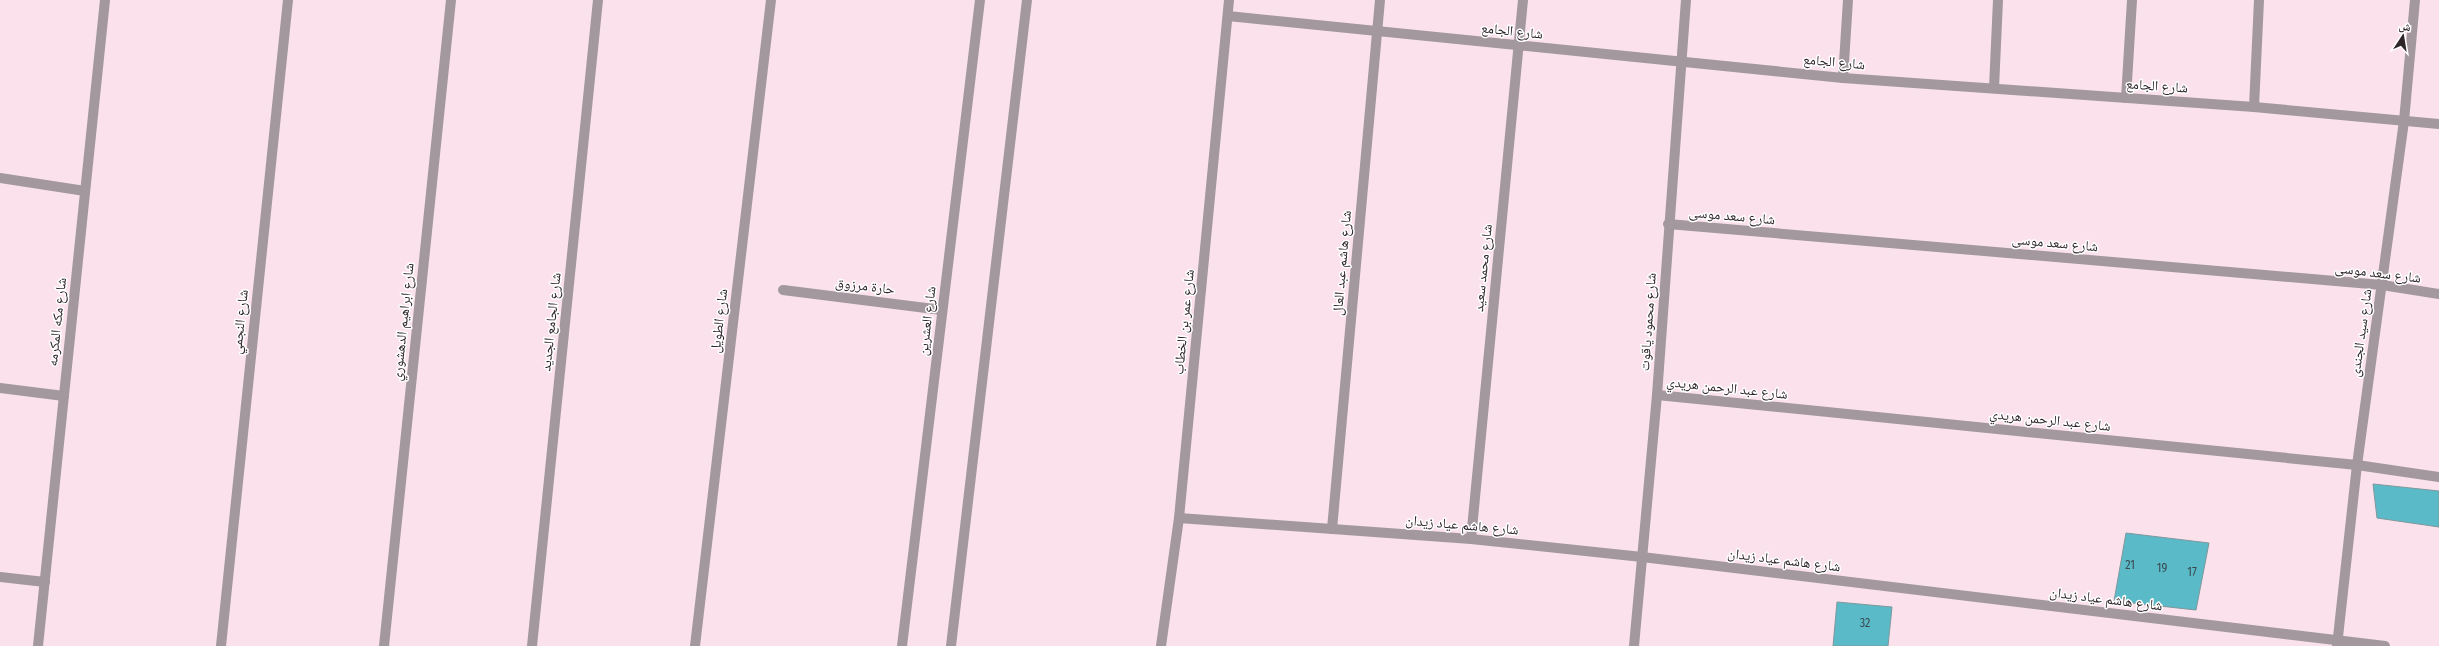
<svg xmlns="http://www.w3.org/2000/svg" width="2439" height="646" font-family="'Fira Sans Condensed','Noto Naskh Arabic',sans-serif">
<rect width="100%" height="100%" fill="#fae1ec"/>
<g fill="#5bbac8" stroke="#7e989c">
<path d="M2373,484l66,7v36l-62,-9z"/>
<path d="M2126,533l83,10 -13,67 -82,-9z"/>
<path d="M1837,602l55,5 -4,39h-55z"/>
</g>
<g fill="none" stroke-linecap="round" stroke-linejoin="round">
<g stroke="#a2989d" stroke-width="10">
<path d="M1228,16l615,62 411,29 185,17"/>
<path d="M1843,78l5,-78"/>
<path d="M1994,88l4,-88"/>
<path d="M2126,98l6,-98"/>
<path d="M2254,107l5,-107"/>
<path d="M0,178l85,13"/>
<path d="M1668,224l714,61 57,9"/>
<path d="M783,290l159,20"/>
<path d="M0,388l64,8"/>
<path d="M1657,395l700,70 82,12"/>
<path d="M1179,518l292,21 171,18 743,89"/>
<path d="M1332,529l48,-529"/>
<path d="M1471,539l52,-539"/>
<path d="M0,577l45,5"/>
<path d="M38,646l67,-646"/>
<path d="M221,646l67,-646"/>
<path d="M384,646l67,-646"/>
<path d="M532,646l66,-646"/>
<path d="M695,646l76,-646"/>
<path d="M902,646l78,-646"/>
<path d="M951,646l76,-646"/>
<path d="M1161,646l18,-128 50,-518"/>
<path d="M1634,646l23,-251 29,-395"/>
<path d="M2337,646l20,-181 47,-344 11,-121"/>
</g>
</g>
<g text-anchor="middle" dominant-baseline="central" stroke-width="3" stroke-linejoin="round" paint-order="stroke">
<g font-size="12" fill="#394a51">
<text x="2130" y="565">21</text>
<text x="2162" y="568">19</text>
<text x="2192" y="572">17</text>
<text x="1865" y="623">32</text>
</g>
<g font-size="14" fill="#2e2529" stroke="#fff">
<text transform="translate(1512 31) rotate(6)">شارع الجامع</text>
<text transform="translate(1834 62) rotate(5)">شارع الجامع</text>
<text transform="translate(2157 86) rotate(4)">شارع الجامع</text>
<text transform="translate(1732 216) rotate(5)">شارع سعد موسى</text>
<text transform="translate(2055 243) rotate(5)">شارع سعد موسى</text>
<text transform="translate(1342 263) rotate(-85)">شارع هاشم عبد العال</text>
<text transform="translate(1483 268) rotate(-84)">شارع محمد سعيد</text>
<text transform="translate(2378 273) rotate(7)">شارع سعد موسى</text>
<text transform="translate(865 286) rotate(7)">حارة مرزوق</text>
<text transform="translate(719 321) rotate(-83)">شارع الطويل</text>
<text transform="translate(927 321) rotate(-83)">شارع العشرين</text>
<text transform="translate(57 322) rotate(-84)">شارع مكه المكرمه</text>
<text transform="translate(240 322) rotate(-84)">شارع النجمي</text>
<text transform="translate(403 322) rotate(-84)">شارع ابراهيم الدهشوري</text>
<text transform="translate(551 322) rotate(-84)">شارع الجامع الجديد</text>
<text transform="translate(1184 322) rotate(-84)">شارع عمر بن الخطاب</text>
<text transform="translate(1648 322) rotate(-86)">شارع محمود ياقوت</text>
<text transform="translate(2361 333) rotate(-82)">شارع سيد الجندى</text>
<text transform="translate(1727 388) rotate(6)">شارع عبد الرحمن هريدي</text>
<text transform="translate(2050 420) rotate(6)">شارع عبد الرحمن هريدي</text>
<text transform="translate(1462 525) rotate(5)">شارع هاشم عياد زيدان</text>
<text transform="translate(1784 560) rotate(7)">شارع هاشم عياد زيدان</text>
<text transform="translate(2106 599) rotate(7)">شارع هاشم عياد زيدان</text>
</g>
</g>
<g transform="translate(2403 36) rotate(12)" stroke="#ffffff" stroke-width="3" paint-order="stroke">
<path d="M0-3L7 15L0 10L-7 15Z" fill="#2e2529"/>
<text y="-6" font-size="11" font-weight="bold" text-anchor="middle" fill="#2e2529">ش</text>
</g>
</svg>
